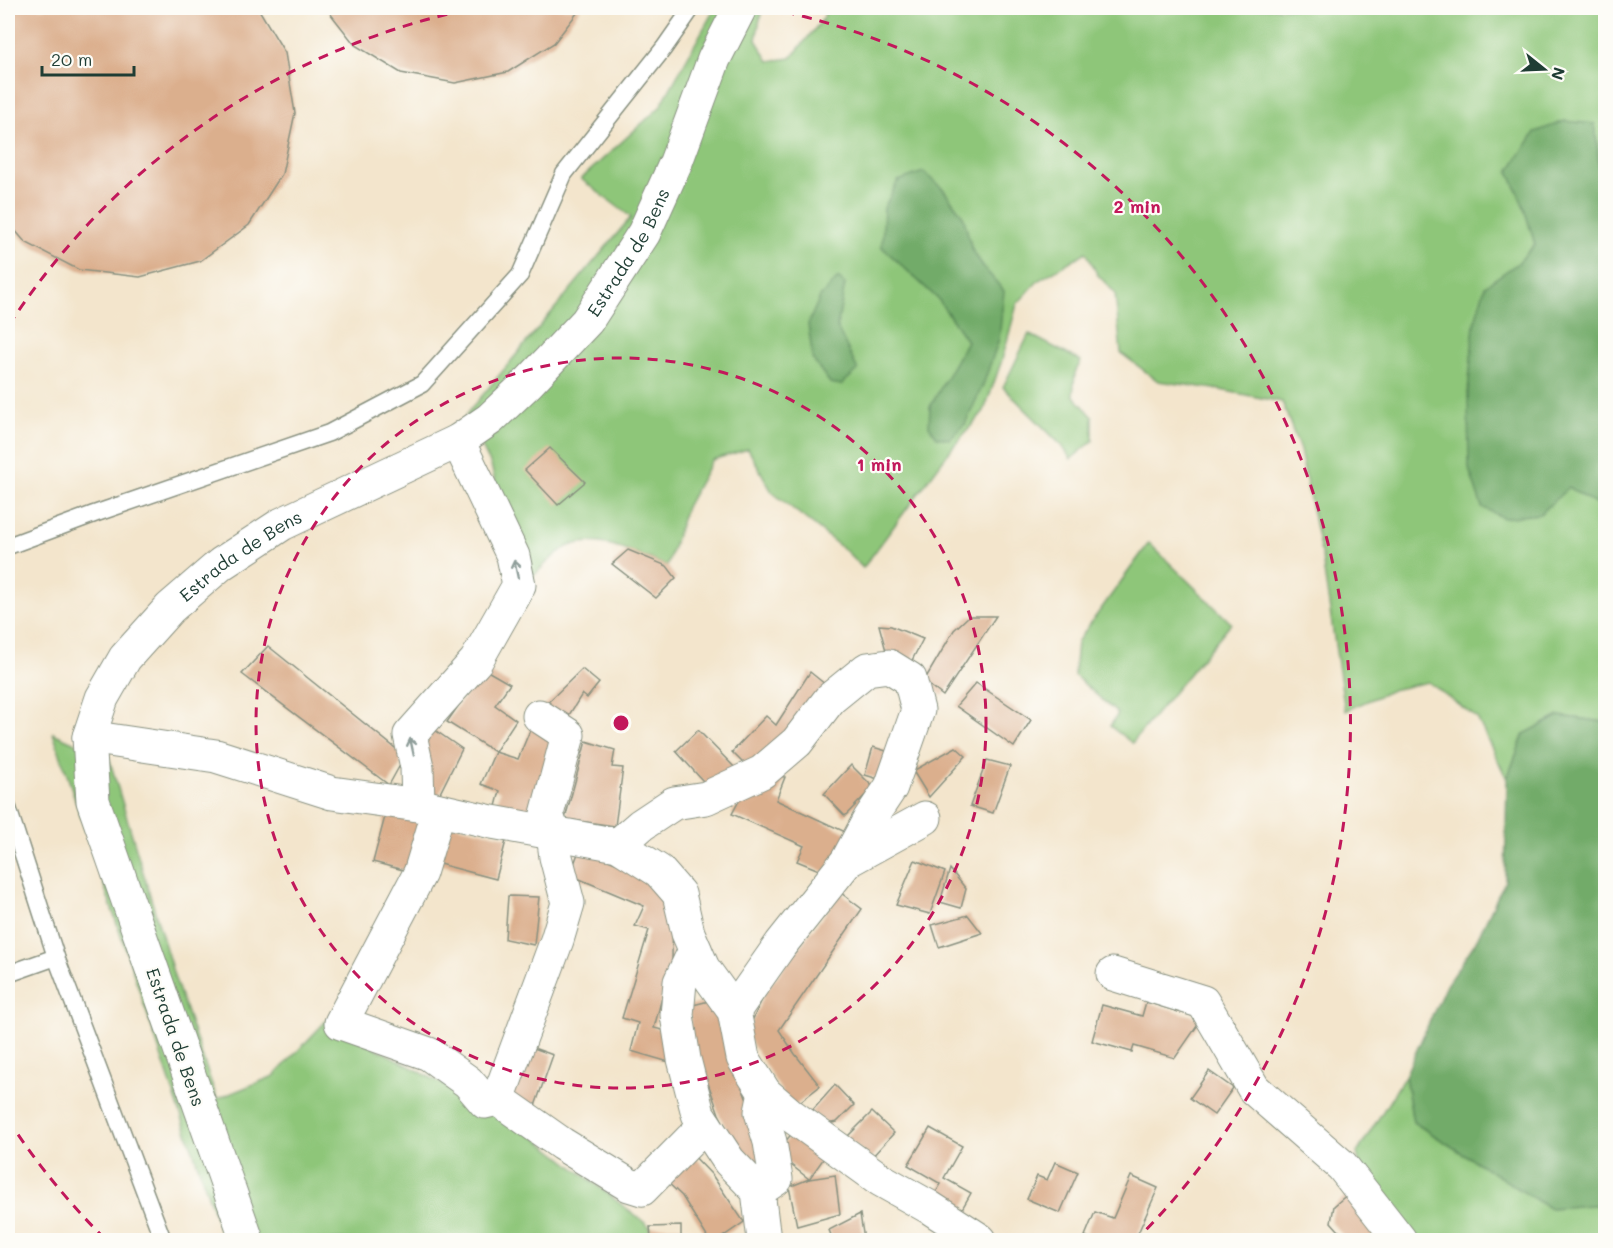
<svg xmlns="http://www.w3.org/2000/svg" width="1613" height="1248" font-family="Mali,sans-serif">
<rect width="100%" height="100%" fill="#fdfcf7"/>
<filter id="ink" filterUnits="userSpaceOnUse"><feTurbulence type="fractalNoise" baseFrequency=".0167" numOctaves="2"/><feDisplacementMap in="SourceGraphic" scale="12" xChannelSelector="R" yChannelSelector="G"/><feConvolveMatrix kernelMatrix="1 2 1 2 8 2 1 2 1" color-interpolation-filters="sRGB"/></filter>
<filter id="wash" filterUnits="userSpaceOnUse"><feTurbulence type="fractalNoise" baseFrequency=".008" numOctaves="4" result="noise"/><feDisplacementMap in="SourceGraphic" scale="24" xChannelSelector="R" yChannelSelector="G"/><feGaussianBlur stdDeviation="1.35" result="paint"/><feColorMatrix in="noise" values="0 0 0 0 0 0 0 0 0 0 0 0 0 0 0 0 0 1.4 0 .05"/><feComposite in="paint" operator="in"/></filter>
<g filter="url(#wash)">
<rect width="100%" height="100%" fill="#f3e5cc"/>
<g fill="#8ec679" stroke="#568256" stroke-width="1.5" fill-rule="evenodd">
<path d="M715,8h47l-6,32 13,21 22,-3 32,-39 4,-11h778v167l-5,1 -5,-52 -86,47 14,33 12,40 -17,19 -33,23 84,201 34,22 2,5v208l-46,-6 -35,18 -17,45 -30,-61 -49,-36 -36,8 -47,21 -23,-153 -22,-108 -18,-48 -67,-13 -57,-8 -37,-28 -6,-60 -18,-19 -11,-22 -47,28 -22,24 -15,56 -18,51 -32,37 -89,120 -17,-17 -74,-59 -24,-43 -36,11 -26,47 -19,59c-29,-12 -76,-36 -105,-16 -11,7 -21,19 -31,28l-27,-61 -13,-52 -25,-50 165,-198 -50,-38 79,-72zM943,189l20,27 9,34 13,19 -14,142 -40,-4 36,-66 -29,-42 -56,-52 2,-18z"/>
<path d="M1029,334l52,27 -6,12 -2,22 20,22v24l-22,18 -9,-13 -59,-59z"/>
<path d="M1149,543l82,80 -99,120 -22,-17 8,-12 -44,-39 3,-33z"/>
<path d="M53,733l56,25 66,221 42,120 57,-23 52,-55 196,106 128,100 1,13h-428z"/>
<path d="M1405,1076l8,46 136,86 56,-4v36h-192l-51,-65 -5,-22z"/>
</g>
<g fill="#72ab69" stroke="#48744e" stroke-width="1.5">
<path d="M1565,121l30,3 5,52 5,-1v339l-2,-5 -34,-22 -29,27 -37,4 -21,-11 -13,-38 -1,-77 6,-67 11,-39 33,-23 17,-19 -12,-39 -14,-34 26,-39z"/>
<path d="M923,172l20,17 20,27 9,34 13,19 19,22 -5,48 -16,46 -18,39 -16,15 -12,-2 -8,-11 1,-19 37,-66 -29,-42 -56,-52 2,-39 14,-27z"/>
<path d="M838,278l7,6 -8,43 21,43 -17,15 -11,-2 -17,-23 -5,-36 12,-27z"/>
<path d="M1559,716l46,6 1,482 -57,4 -136,-86 -8,-46 41,-91 29,-42 30,-62 2,-102 17,-45z"/>
</g>
<g id="blocks">
<g fill="#dbaf8d">
<path d="M8,8h250l27,45 10,60 -13,61 -33,51 -49,36 -60,16 -61,-7 -54,-28 -17,-20z"/>
<path d="M326,8h255l-27,35 -46,29 -53,11 -54,-10 -46,-28z"/>
<path d="M550,448l35,34 -27,23 -33,-35z"/>
<path d="M628,550l39,16 9,12 -20,20 -44,-34z"/>
<path d="M969,616h27l-53,80 -19,-15 30,-51z"/>
<path d="M879,625l12,1 32,13 -15,29 -20,-10z"/>
<path d="M268,646l137,110 -16,29 -147,-111z"/>
<path d="M484,669l26,15 -15,21 21,15 -21,32 -48,-30z"/>
<path d="M582,669l17,14 -12,15 -5,-4 -16,26 -23,-13z"/>
<path d="M810,672l21,17 -82,80 -17,-17 34,-36 10,9z"/>
<path d="M976,683l55,37 -17,27 -58,-41z"/>
<path d="M533,723l23,11 -29,90 -33,-10 6,-23 -19,-7 14,-32 23,7z"/>
<path d="M429,726l33,23 -26,52 -15,-43z"/>
<path d="M698,730l39,40 -26,20 -35,-39z"/>
<path d="M586,741l29,9 -3,17 11,1 -8,58 -50,-7z"/>
<path d="M873,747l20,6 -8,28 -20,-6z"/>
<path d="M956,747l10,9 -37,41 -16,-26z"/>
<path d="M987,760l23,6 -17,47 -23,-7z"/>
<path d="M851,765l22,22 -28,29 -21,-22z"/>
<path d="M769,775l16,2 -9,23 76,35 -23,39 -32,-13 7,-15 -72,-32 14,-26z"/>
<path d="M387,809l40,11 -20,51 -34,-9z"/>
<path d="M439,822l68,15 -11,42 -68,-18z"/>
<path d="M580,848l75,32 18,25 -1,54 -18,69 17,4 8,33 -48,-14 7,-28 -16,-5 27,-88 -14,-4 9,-20 -74,-31z"/>
<path d="M915,860l30,12 -15,42 -34,-9z"/>
<path d="M950,869l16,20 -5,19 -21,-6z"/>
<path d="M841,893l21,16 -83,121 16,24 25,32 -28,22 -46,-74 20,-43z"/>
<path d="M508,896l31,1 -5,48 -29,-6z"/>
<path d="M968,915l14,18 -43,14 -7,-22z"/>
<path d="M717,999l22,80 30,80 -7,18 -23,-24 -20,-39 -28,-79 -2,-29z"/>
<path d="M1146,1002l56,17 -27,39 -41,-12 -2,6 -40,-11 10,-36 40,11z"/>
<path d="M528,1046l25,9 -18,51 -26,-9z"/>
<path d="M1209,1071l24,17 -19,27 -24,-17z"/>
<path d="M835,1085l19,20 -17,17 -11,2 -15,-12z"/>
<path d="M872,1112l22,21 -24,26 -23,-22z"/>
<path d="M930,1128l32,18 -18,32 27,15 -12,21 -27,-15 9,-15 -33,-19z"/>
<path d="M793,1132l31,26 -15,21 -23,-18 -6,-13z"/>
<path d="M691,1153l21,22 32,47 -26,18h-9l-27,-44 -17,-16z"/>
<path d="M1055,1162l23,10 -18,41 -33,-14 10,-23 10,4z"/>
<path d="M835,1175l5,39 -43,12 -8,-39 20,-8z"/>
<path d="M1131,1176l27,12 -23,52h-41l-9,-4 10,-24 18,6z"/>
<path d="M1350,1192l37,48h-40l-16,-18 3,-16z"/>
<path d="M860,1214l4,26h-31l-4,-10z"/>
<path d="M681,1226v14h-30l-1,-13z"/>
</g>
</g>
</g>
<g filter="url(#ink)">
<use href="#blocks" fill-opacity="0" stroke="#899180" stroke-width="1.5"/>
<g fill="none" stroke-linecap="round" stroke-linejoin="round">
<defs>
<g id="service">
<path d="M8,546l86,-32 235,-81 93,-49 98,-109 44,-101 100,-126 28,-40"/>
<path d="M8,808l48,149 107,283"/>
<path d="M8,974l48,-17"/>
</g>
<g id="minor">
<path d="M539,716l29,19 -21,79 6,20 3,23 12,46 -11,37 -59,159 64,45 67,41 13,4 63,-64"/>
<path d="M89,737l127,19 116,37 86,12 74,17 126,23 41,26 20,23 9,39 15,35 31,43 9,47 22,35 27,23 89,64 48,27 51,33"/>
<path d="M418,805l-1,-38 -7,-32 66,-74 43,-76 -6,-29 -55,-115"/>
<path d="M439,810l-19,63 -79,150 88,31 39,28 17,20 13,-3"/>
<path d="M618,845l23,-20 33,-22 32,-5 56,-26 35,-30 33,-43 37,-30 22,-3 21,13 8,31 -27,77 -22,33 -22,41 -66,83 -47,67"/>
<path d="M847,861l78,-43"/>
<path d="M695,950l-15,32 -3,33 7,44 14,55 31,47 29,30 6,49"/>
<path d="M1113,974l90,28 51,87 88,77 58,74"/>
<path d="M758,1191l18,-12 -6,-37 -9,-30 4,-19"/>
</g>
<g id="tertiary">
<path id="s1" d="M247,1240l-154,-439 -4,-64 13,-39 23,-40 45,-50 51,-44 61,-40 176,-83 32,-22 39,-37 58,-61 57,-88 32,-71 38,-103 26,-51"/>
</g>
</defs>
<use href="#service" stroke="#899180" stroke-width="19"/>
<use href="#minor" stroke="#899180" stroke-width="35"/>
<use href="#tertiary" stroke="#899180" stroke-width="35"/>
<use href="#service" stroke="#fff" stroke-width="16"/>
<use href="#minor" stroke="#fff" stroke-width="33"/>
<use href="#tertiary" stroke="#fff" stroke-width="33"/>
</g>
<defs><path id="oneway-shaft" d="M-6 0H5M1.5-3L5.5 0L1.5 3" fill="none" stroke-width="1.6" stroke-linecap="round" stroke-linejoin="round" transform="scale(1.5)"/></defs>
<g stroke="#8f9e9a">
<use href="#oneway-shaft" transform="translate(516 569) rotate(-102)"/>
<use href="#oneway-shaft" transform="translate(412 747) rotate(-102)"/>
</g>
</g>
<g fill="none" stroke="#c2185b" stroke-width="3" stroke-dasharray="10 8">
<circle cx="621" cy="723" r="365"/>
<path d="M105 1239A730 730 0 0 1 9 1121M9 325A730 730 0 0 1 475 8M767 8A730 730 0 0 1 1137 1239"/>
</g>
<g text-anchor="middle" dominant-baseline="central" stroke-width="4.5" stroke-linejoin="round" paint-order="stroke">
<g font-size="18" fill="#1f3d34" stroke="#fdfcf7">
<text stroke="none"><textPath href="#s1" startOffset="1276">Estrada de Bens</textPath></text>
<text stroke="none"><textPath href="#s1" startOffset="772">Estrada de Bens</textPath></text>
<text transform="translate(176 1037) rotate(71)">Estrada de Bens</text>
</g>
</g>
<circle cx="621" cy="723" r="9" fill="#c2185b" stroke="#fdfcf7" stroke-width="3"/>
<g font-size="18" text-anchor="middle" font-weight="bold" fill="#c2185b" stroke="#fdfcf7" stroke-width="4.5" stroke-linejoin="round" paint-order="stroke">
<text x="1137" y="213">2 min</text>
<text x="879" y="471">1 min</text>
</g>
<rect width="1613" height="1248" fill="none" stroke="#fdfcf7" stroke-width="30"/>
<g transform="translate(1544 69) rotate(108)" stroke="#fdfcf7" stroke-width="4.5" paint-order="stroke">
<path d="M0-4.5L10 22L0 15L-10 22Z" fill="#1f3d34"/>
<text y="-9" font-size="16" font-weight="bold" text-anchor="middle" fill="#1f3d34">N</text>
</g>
<path d="M42 66v9h92v-9" fill="none" stroke="#1f3d34" stroke-width="3"/>
<text x="51" y="66" font-size="18" fill="#1f3d34" stroke="#fdfcf7" stroke-width="4.5" paint-order="stroke">20 m</text>
</svg>
